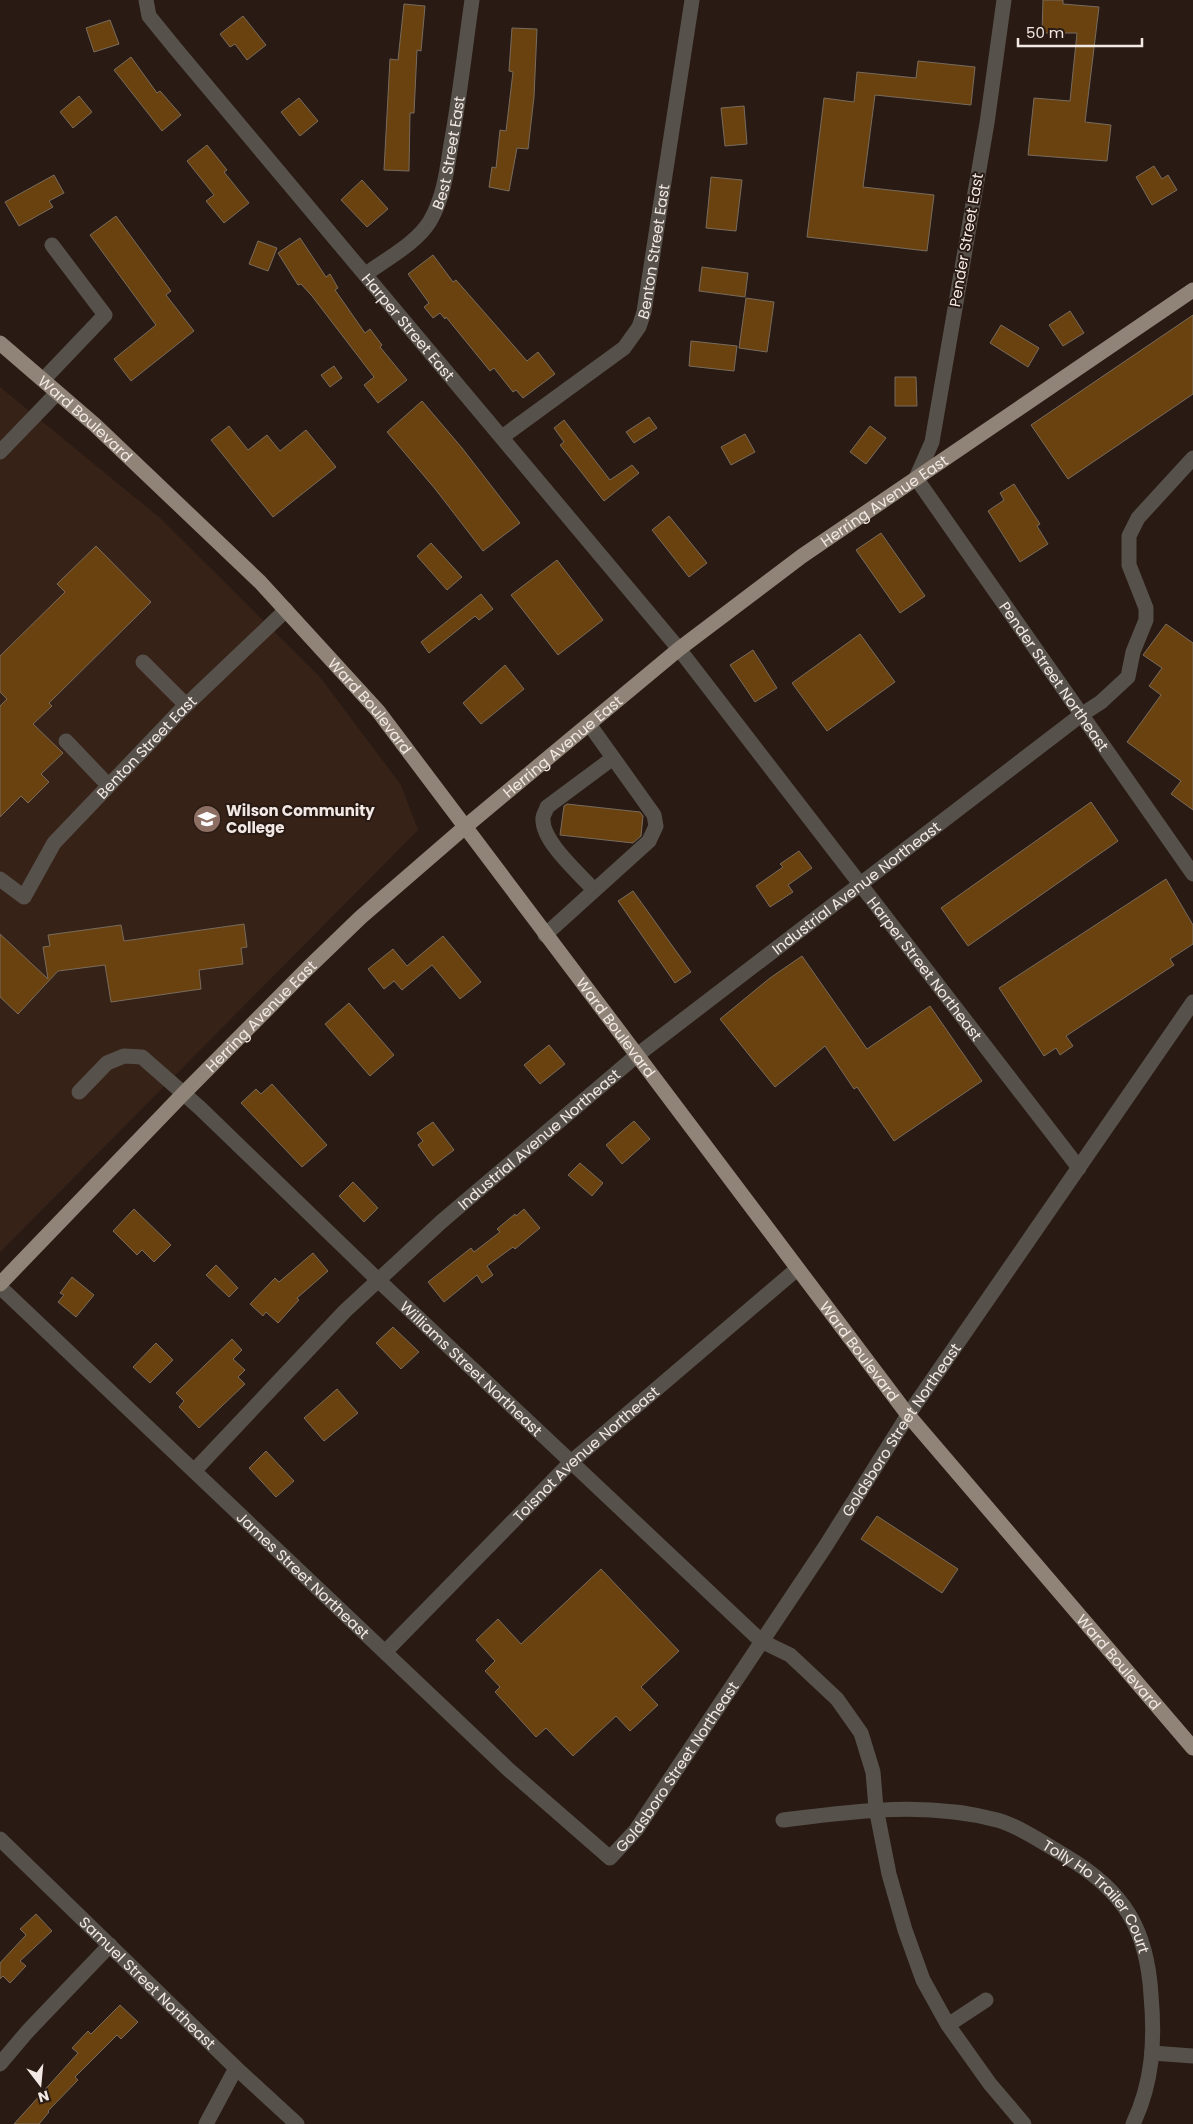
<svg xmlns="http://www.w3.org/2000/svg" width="1193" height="2124" font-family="Poppins,sans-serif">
<rect width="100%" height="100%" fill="#291b14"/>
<path fill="#372218" d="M0,387l161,132 158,157 82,109 17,45 -418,422z"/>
<g fill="#6a420f" stroke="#786b5d">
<path d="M1043,0h20v4l36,3 -14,115 26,3 -4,36 -79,-6 6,-57 36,3 7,-68h-35z"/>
<path d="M404,4l21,2 -4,45 -4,-1 -3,63h-4l-1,58 -25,-1 6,-111 8,1z"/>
<path d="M243,16l23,29 -19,15 -12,-16 -5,3 -10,-13z"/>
<path d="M110,20l9,24 -25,8 -8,-24z"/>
<path d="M512,28l25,1 -3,68 -6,52 -11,-1 -8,43 -20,-4 3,-20 4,1 4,-38 6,1 7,-59 -4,-1z"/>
<path d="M131,57l26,36 3,-2 21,24 -19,16 -48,-61z"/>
<path d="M918,61l57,6 -4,38 -96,-10 -12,92 71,8 -7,56 -120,-14 17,-139 30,4 3,-30 59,6z"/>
<path d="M79,96l13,16 -19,16 -13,-16z"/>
<path d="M299,98l19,23 -18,15 -19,-24z"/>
<path d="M744,106l3,38 -22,2 -4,-38z"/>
<path d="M207,145l20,25 -3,2 25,31 -25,20 -18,-22 8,-6 -27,-34z"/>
<path d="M1154,166l8,13 6,-4 9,15 -25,15 -16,-28z"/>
<path d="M54,175l10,18 -15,8 4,6 -34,19 -14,-24z"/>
<path d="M711,177l31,3 -6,51 -30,-3z"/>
<path d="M362,180l26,29 -21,18 -26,-27z"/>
<path d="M116,216l55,75 -5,4 28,36 -63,50 -17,-22 42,-34 -66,-90z"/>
<path d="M300,238l26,39 4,-3 8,14 -3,2 30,43 5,-4 12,16 -2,2 27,33 -29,23 -14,-18 10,-8 -62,-81 -11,-12 -3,1 -20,-32z"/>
<path d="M258,241l19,7 -9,23 -19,-7z"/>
<path d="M433,255l20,27 3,-2 71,81 11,-9 17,22 -32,24 -7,-8 -3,2 -19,-24 -4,3 -44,-54 -1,2 -5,-6 -7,5 -9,-11 5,-4 -21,-29z"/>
<path d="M702,267l46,6 -3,24 -46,-6z"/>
<path d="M746,298l28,4 -7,50 -28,-4z"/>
<path d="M1070,311l14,22 -21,13 -14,-21z"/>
<path d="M1193,315v79l-125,85 -37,-54z"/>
<path d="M1001,325l38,23 -11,19 -38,-24z"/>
<path d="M691,341l46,5 -3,25 -45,-5z"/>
<path d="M334,366l8,12 -12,9 -9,-12z"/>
<path d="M895,377h21l1,29h-22z"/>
<path d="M422,401l40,47 58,75 -37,28 -47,-61 -49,-58z"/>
<path d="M649,417l8,11 -23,15 -8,-11z"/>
<path d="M564,420l46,60 22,-15 7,8 -35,28 -44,-56 4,-3 -10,-14z"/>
<path d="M229,426l19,24 19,-15 13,16 26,-21 30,37 -63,50 -62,-77z"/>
<path d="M870,426l16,12 -20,26 -16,-12z"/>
<path d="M745,434l10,18 -24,13 -10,-18z"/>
<path d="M1014,484l26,40 -3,2 11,18 -28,18 -32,-51 16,-11 -4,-7z"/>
<path d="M669,516l38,47 -18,14 -37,-47z"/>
<path d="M881,533l44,63 -25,17 -44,-63z"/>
<path d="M431,543l31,34 -15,13 -30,-34z"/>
<path d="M96,546l55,56 -102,101 3,3 -19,18 30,29 -22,21 8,8 -21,21 -7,-7 -21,21v-111l7,-7 -7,-7v-36l65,-64 -8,-8z"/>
<path d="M557,560l46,60 -45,35 -47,-60z"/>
<path d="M481,594l12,15 -14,11 -4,-4 -46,37 -8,-11z"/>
<path d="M1166,624l27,19v167l-22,-16 10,-13 -54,-39 34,-47 -12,-9 13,-18 -19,-13z"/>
<path d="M860,634l35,48 -68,49 -35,-48z"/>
<path d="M753,650l24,38 -22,14 -25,-37z"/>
<path d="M505,665l19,24 -43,35 -18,-21z"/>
<path d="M1091,802l27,39 -150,105 -27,-38z"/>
<path d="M567,804l73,8 3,4 -2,20 -8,7 -73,-8 4,-29z"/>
<path d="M799,851l13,17 -24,17 5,7 -23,15 -14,-21 27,-19 -3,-3z"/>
<path d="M1166,879l27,46v19l-23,15 4,6 -108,71 7,10 -13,9 -4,-7 -12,8 -45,-68z"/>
<path d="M633,891l58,81 -16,11 -57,-82z"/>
<path d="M244,924l3,23 -6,1 2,16 -44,6 2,19 -90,13 -6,-37 -47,6 -40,43 -18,-17v-63l48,45 -5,-32 7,-1 -2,-11 73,-10 3,16z"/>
<path d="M443,936l38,46 -21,17 -28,-34 -30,25 -8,-9 -10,8 -16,-20 25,-20 14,17z"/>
<path d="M802,956l65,93 63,-43 52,75 -88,60 -37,-54 -3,2 -29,-43 -50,41 -55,-68 50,-41z"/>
<path d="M349,1003l45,52 -24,21 -45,-52z"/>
<path d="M549,1045l16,19 -25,20 -16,-19z"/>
<path d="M272,1084l55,61 -25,22 -61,-64 15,-14 5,5z"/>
<path d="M634,1121l16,18 -28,25 -16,-19z"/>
<path d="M433,1122l21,28 -21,16 -15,-21 5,-4 -6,-8z"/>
<path d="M580,1163l23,20 -11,13 -24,-21z"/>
<path d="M353,1182l25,26 -14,14 -25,-26z"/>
<path d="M134,1209l37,36 -17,17 -12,-12 -5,5 -24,-24z"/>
<path d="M524,1209l16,19 -25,21 -2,-2 -26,19 6,9 -11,8 -5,-8 -33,27 -16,-20 43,-34 3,4 26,-20 -3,-3 18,-15 1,2z"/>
<path d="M313,1253l15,18 -31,27 2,2 -21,23 -12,-11 -3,4 -13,-12 25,-26 4,4z"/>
<path d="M216,1265l22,23 -9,9 -23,-22z"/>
<path d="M72,1277l22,18 -18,22 -18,-15 6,-7 -4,-2z"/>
<path d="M393,1327l26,25 -18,17 -25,-26z"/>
<path d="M232,1339l10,11 -9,9 12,11 -7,7 7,7 -46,44 -20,-21 5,-6 -8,-8z"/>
<path d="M156,1343l17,17 -23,23 -17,-16z"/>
<path d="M337,1389l21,24 -34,28 -20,-23z"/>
<path d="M266,1451l28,30 -18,16 -27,-29z"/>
<path d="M877,1516l81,53 -16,24 -81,-54z"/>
<path d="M601,1569l78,82 -38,36 17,18 -28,26 -14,-15 -43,40 -27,-28 -10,9 -41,-45 5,-5 -15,-16 10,-10 -19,-21 22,-21 23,25z"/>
<path d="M36,1914l16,17 -32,30 6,5 -16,17 -7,-7 -3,3v-16l26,-28 -6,-6z"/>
<path d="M120,2005l18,17 -17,17 -4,-4 -42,42 3,3 -30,31 1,1 -10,12h-25l64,-71 -6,-5 16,-17 3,3z"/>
</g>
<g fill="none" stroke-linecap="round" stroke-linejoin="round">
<g stroke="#57514b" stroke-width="15">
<path id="s1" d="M146,0l3,16 26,32 504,601 400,519"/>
<path id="s2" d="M1004,0l-17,123 -55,319 -16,36 277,396"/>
<path id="s3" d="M366,274c20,-15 51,-31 64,-53 14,-24 17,-51 21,-77 9,-48 14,-96 21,-144"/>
<path d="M43,380l62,-65 -53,-70"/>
<path id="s4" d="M502,437l122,-89 15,-21 5,-15 48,-312"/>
<path d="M0,452l57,-59"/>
<path d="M143,662l43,43"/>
<path d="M66,741l42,44"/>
<path id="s5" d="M0,879l24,18 30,-54 126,-132 106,-101"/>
<path d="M594,890c-14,-16 -53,-49 -51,-72 0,-3 3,-7 4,-11l66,-49"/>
<path d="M545,935l104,-94 7,-15 -2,-11 -65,-91"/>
<path id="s6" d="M79,1092l28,-29 17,-7 18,1 58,51 177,171 384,362 29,14 47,44 24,34 12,39 3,36 13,66 16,56 18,50 25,45 42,59 34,40"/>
<path id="s7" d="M0,1287l509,483 101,88 26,-28 189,-283 83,-132 285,-413"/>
<path id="s8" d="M194,1471l151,-160 96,-89 195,-166 445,-341 20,-13 27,-25 5,-25 13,-32v-12l-17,-43v-29l9,-18 55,-60"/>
<path id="s9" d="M386,1651l185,-189 226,-193"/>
<path id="s10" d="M783,1820c71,-9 143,-19 214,0 22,6 50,25 70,37 57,34 80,72 84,138 4,45 2,87 -18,129"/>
<path id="s11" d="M0,1839l236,229 61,56"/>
<path d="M948,2025l38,-25"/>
<path d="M1152,2053l41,3"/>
<path d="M0,2064l27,-32 83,-87"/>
<path d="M206,2124l30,-56"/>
</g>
<g stroke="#8f8477" stroke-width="15">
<path id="s12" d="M0,343l95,82 165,157 118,129 530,704 285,333"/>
<path id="s13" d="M0,1284l184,-191 123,-124 54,-52 104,-90 214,-178 123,-93 391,-266"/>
</g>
</g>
<defs>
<symbol id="university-disc" viewBox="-11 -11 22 22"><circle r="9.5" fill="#8d6e63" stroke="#291b14"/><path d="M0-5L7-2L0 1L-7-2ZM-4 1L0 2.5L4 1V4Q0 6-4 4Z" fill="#fff"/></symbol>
</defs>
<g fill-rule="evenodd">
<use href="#university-disc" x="191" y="803" width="32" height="32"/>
</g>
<g text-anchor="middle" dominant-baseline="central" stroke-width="4" stroke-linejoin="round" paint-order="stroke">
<g font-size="15" fill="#f3e9e4" stroke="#291b14">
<text stroke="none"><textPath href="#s3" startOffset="155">Best Street East</textPath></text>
<text transform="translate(966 240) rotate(-80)">Pender Street East</text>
<text stroke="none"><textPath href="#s4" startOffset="254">Benton Street East</textPath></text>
<text stroke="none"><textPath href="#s1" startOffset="421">Harper Street East</textPath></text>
<text stroke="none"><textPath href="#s12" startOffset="114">Ward Boulevard</textPath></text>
<text stroke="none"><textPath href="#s13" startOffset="1184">Herring Avenue East</textPath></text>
<text stroke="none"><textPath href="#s2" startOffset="729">Pender Street Northeast</textPath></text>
<text stroke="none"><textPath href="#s12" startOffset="519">Ward Boulevard</textPath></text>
<text stroke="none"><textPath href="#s5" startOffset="225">Benton Street East</textPath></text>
<text stroke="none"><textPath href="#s13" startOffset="779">Herring Avenue East</textPath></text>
<text stroke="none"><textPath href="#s8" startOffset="884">Industrial Avenue Northeast</textPath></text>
<text stroke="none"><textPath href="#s1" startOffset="1245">Harper Street Northeast</textPath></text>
<text stroke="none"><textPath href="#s13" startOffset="374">Herring Avenue East</textPath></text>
<text stroke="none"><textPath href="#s12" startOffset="924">Ward Boulevard</textPath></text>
<text stroke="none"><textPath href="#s8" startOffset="479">Industrial Avenue Northeast</textPath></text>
<text stroke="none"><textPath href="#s12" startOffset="1329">Ward Boulevard</textPath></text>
<text stroke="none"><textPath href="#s6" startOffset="530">Williams Street Northeast</textPath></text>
<text stroke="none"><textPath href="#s7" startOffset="1354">Goldsboro Street Northeast</textPath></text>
<text stroke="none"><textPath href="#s9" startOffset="281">Toisnot Avenue Northeast</textPath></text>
<text stroke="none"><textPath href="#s7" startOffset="418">James Street Northeast</textPath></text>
<text stroke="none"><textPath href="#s12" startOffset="1734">Ward Boulevard</textPath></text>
<text stroke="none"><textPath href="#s7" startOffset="949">Goldsboro Street Northeast</textPath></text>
<text stroke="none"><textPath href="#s10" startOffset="345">Tolly Ho Trailer Court</textPath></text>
<text stroke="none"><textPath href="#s11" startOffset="206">Samuel Street Northeast</textPath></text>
</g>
<g font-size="15" font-weight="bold" fill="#f3e9e4" stroke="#291b14" text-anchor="start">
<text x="226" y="810">Wilson Community<tspan x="226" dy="17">College</tspan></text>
</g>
</g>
<g transform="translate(40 2084) rotate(164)" stroke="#291b14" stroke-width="4" paint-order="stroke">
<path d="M0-4L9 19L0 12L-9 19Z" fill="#f3e9e4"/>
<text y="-8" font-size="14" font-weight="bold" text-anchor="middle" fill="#f3e9e4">N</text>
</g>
<path d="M1018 38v8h124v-8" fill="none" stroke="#f3e9e4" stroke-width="2.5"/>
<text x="1026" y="38" font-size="15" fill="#f3e9e4" stroke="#291b14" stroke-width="4" paint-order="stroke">50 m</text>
</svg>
